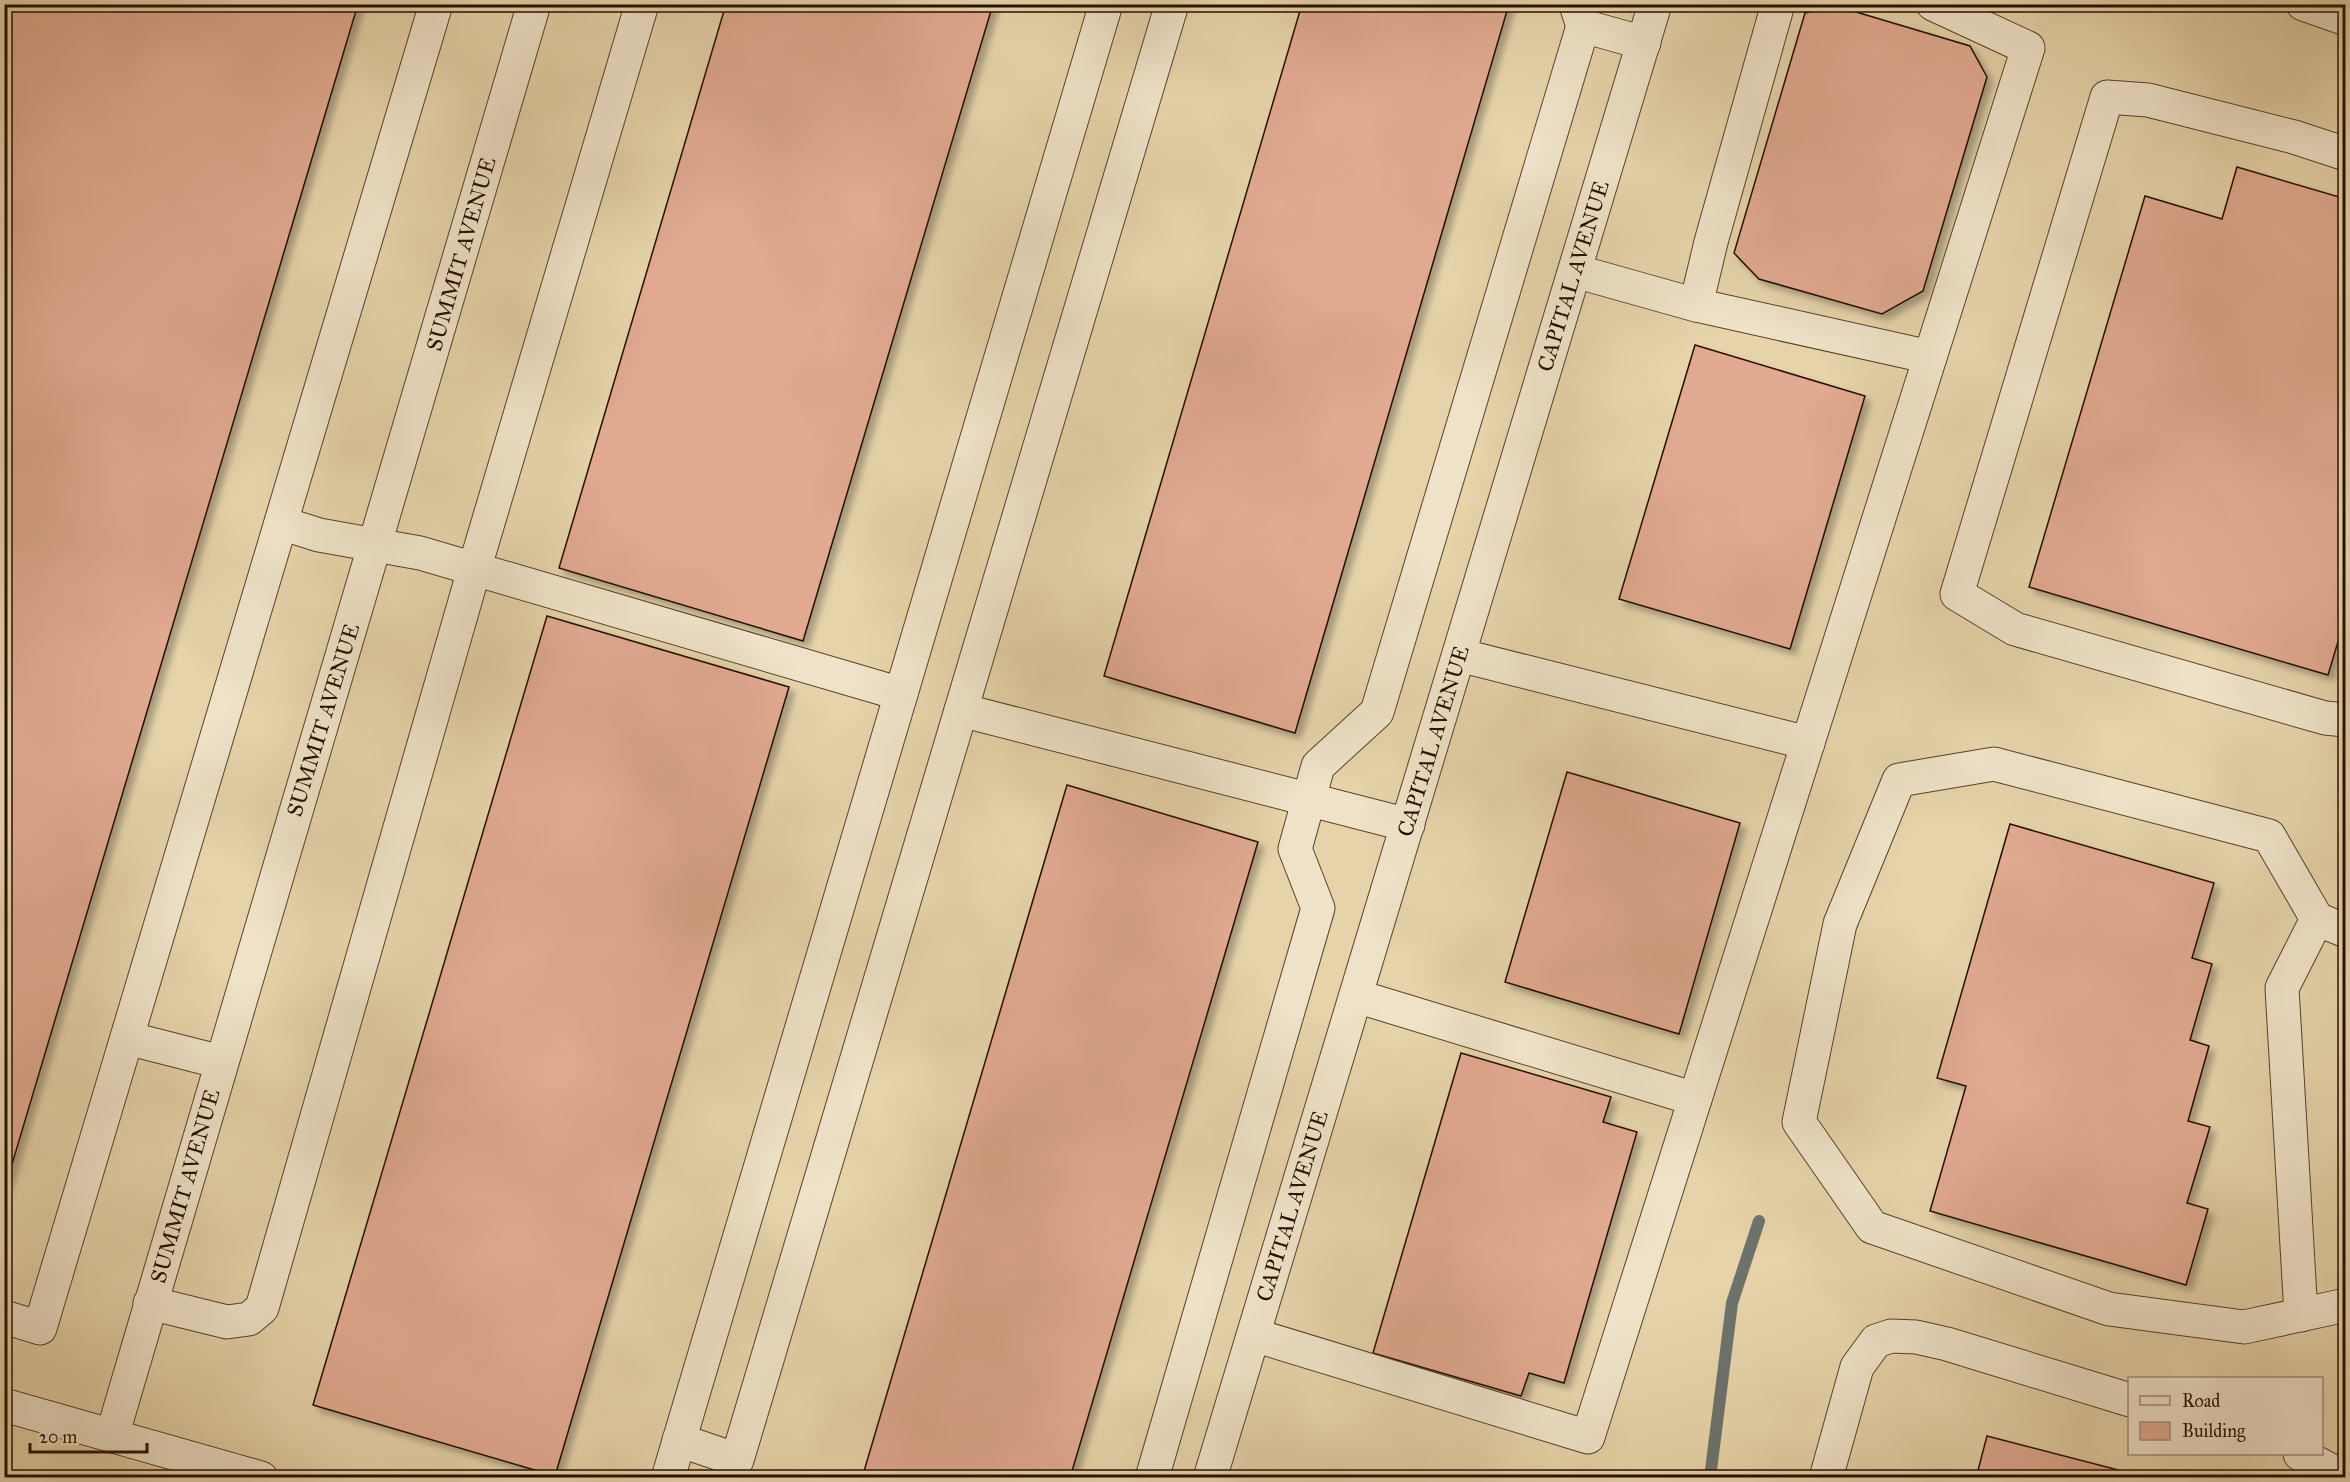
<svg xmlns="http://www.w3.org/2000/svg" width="2350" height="1482" font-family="'IM FELL Great Primer',serif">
<defs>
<filter id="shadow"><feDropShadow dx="5.5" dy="5.5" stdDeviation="3" flood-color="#0004"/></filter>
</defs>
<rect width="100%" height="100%" fill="#e6d3aa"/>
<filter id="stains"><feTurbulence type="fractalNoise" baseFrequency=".00333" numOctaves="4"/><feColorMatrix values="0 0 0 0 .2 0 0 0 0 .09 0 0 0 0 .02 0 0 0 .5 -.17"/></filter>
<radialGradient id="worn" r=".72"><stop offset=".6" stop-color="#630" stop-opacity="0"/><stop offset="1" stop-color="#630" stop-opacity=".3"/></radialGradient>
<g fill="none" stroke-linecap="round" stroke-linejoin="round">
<path stroke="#6d736c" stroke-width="12" d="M1710,1478l22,-175 27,-82"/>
</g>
<g fill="#e0a990" stroke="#271000" stroke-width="1.5" filter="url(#shadow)">
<path d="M4,4h354l-354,1187z"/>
<path d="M726,4h267l-190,637 -244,-73z"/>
<path d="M1302,4h207l-214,729 -191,-57z"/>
<path d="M1836,6l134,40 17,31 -64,214 -41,23 -123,-35 -25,-26 71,-240z"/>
<path d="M2237,167l109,32v416l-18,60 -299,-88 116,-391 77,23z"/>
<path d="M1695,345l170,51 -75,253 -171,-50z"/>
<path d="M547,616l242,71 -234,789 -242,-71z"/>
<path d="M1567,772l173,51 -61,211 -174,-52z"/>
<path d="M1067,785l191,57 -188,636h-208z"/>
<path d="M2010,824l204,59 -22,75 20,6 -22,76 19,6 -21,75 22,6 -23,76 21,6 -22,76 -256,-74 36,-125 -29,-8z"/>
<path d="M1461,1053l150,44 -8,25 34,10 -73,251 -35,-10 -8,23 -148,-43z"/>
<path d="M1987,1436l162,42h-173z"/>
</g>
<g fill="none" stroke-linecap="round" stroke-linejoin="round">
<defs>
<g id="minor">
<path d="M2303,4l43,15"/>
<path d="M1576,5l7,21 61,17"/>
<path d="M2346,154l-52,-17 -146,-37 -41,-3 -150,497 58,35 310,89 21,2"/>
<path d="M1575,271l121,34 15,-63 67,-238"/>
<path d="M1696,305l234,52"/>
<path d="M281,523l38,12 101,18 481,141"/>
<path d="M1459,655l349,88"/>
<path d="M961,710l447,115"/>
<path d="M2346,931l-29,-12 -48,-83 -275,-72 -95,16 -59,144 -41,198 73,105 237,82 135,18 102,-22"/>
<path d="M1356,996l339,103"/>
<path d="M127,1038l94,24"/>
<path d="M150,1303l77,19 22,-3 13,-11 212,-738 168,-566"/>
<path d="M2301,1315l-19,-327 35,-69"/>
<path d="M4,1317l36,11 396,-1324"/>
<path d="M1254,1335l334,102 440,-1389 -95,-44"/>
<path d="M4,1405l257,73"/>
<path d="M112,1436l422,-1432"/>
<path d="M679,1440l58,20 435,-1456"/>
<path d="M2300,1454l45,24"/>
<path d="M668,1478l438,-1474"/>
<path d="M1152,1478l166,-570 -23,-59 23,-83 59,-54 206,-686"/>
<path d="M1210,1478l445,-1474"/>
<path d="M1826,1478l31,-111 19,-26 15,-5 25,1 31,7 183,56"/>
</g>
</defs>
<use href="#minor" stroke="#57412a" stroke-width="35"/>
<use href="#minor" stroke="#efe2c8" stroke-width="33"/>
</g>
<g text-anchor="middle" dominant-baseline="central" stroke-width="6" stroke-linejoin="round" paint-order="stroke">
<g font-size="22" fill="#271000" stroke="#efe2c8">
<text transform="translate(461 254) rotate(-74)">SUMMIT AVENUE</text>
<text transform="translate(1573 276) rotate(-73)">CAPITAL AVENUE</text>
<text transform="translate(323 720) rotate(-73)">SUMMIT AVENUE</text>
<text transform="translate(1433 741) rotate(-73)">CAPITAL AVENUE</text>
<text transform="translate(185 1186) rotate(-74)">SUMMIT AVENUE</text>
<text transform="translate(1292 1206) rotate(-73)">CAPITAL AVENUE</text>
</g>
</g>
<rect width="2350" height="1482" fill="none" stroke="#e6d3aa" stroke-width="24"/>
<rect x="6" y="6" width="2338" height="1470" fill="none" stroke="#271000" stroke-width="3"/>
<rect x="12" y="12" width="2326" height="1458" fill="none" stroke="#271000" stroke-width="1.5"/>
<rect x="2128" y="1377" width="195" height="78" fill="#efe2c8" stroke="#9f8e78" stroke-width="1.5"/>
<rect x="2140" y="1396" width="30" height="9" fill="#efe2c8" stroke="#9f8e78" stroke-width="1.5"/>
<text x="2182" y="1407" font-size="18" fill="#271000">Road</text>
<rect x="2140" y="1422" width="30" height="18" fill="#e0a990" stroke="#9f8e78" stroke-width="1.5"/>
<text x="2182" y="1437" font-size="18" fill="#271000">Building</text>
<path d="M30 1443v9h117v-9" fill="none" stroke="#271000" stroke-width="3"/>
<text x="39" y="1443" font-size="18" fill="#271000" stroke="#efe2c8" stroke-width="4.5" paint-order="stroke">20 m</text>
<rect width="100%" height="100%" filter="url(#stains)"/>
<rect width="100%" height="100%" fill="url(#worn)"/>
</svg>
